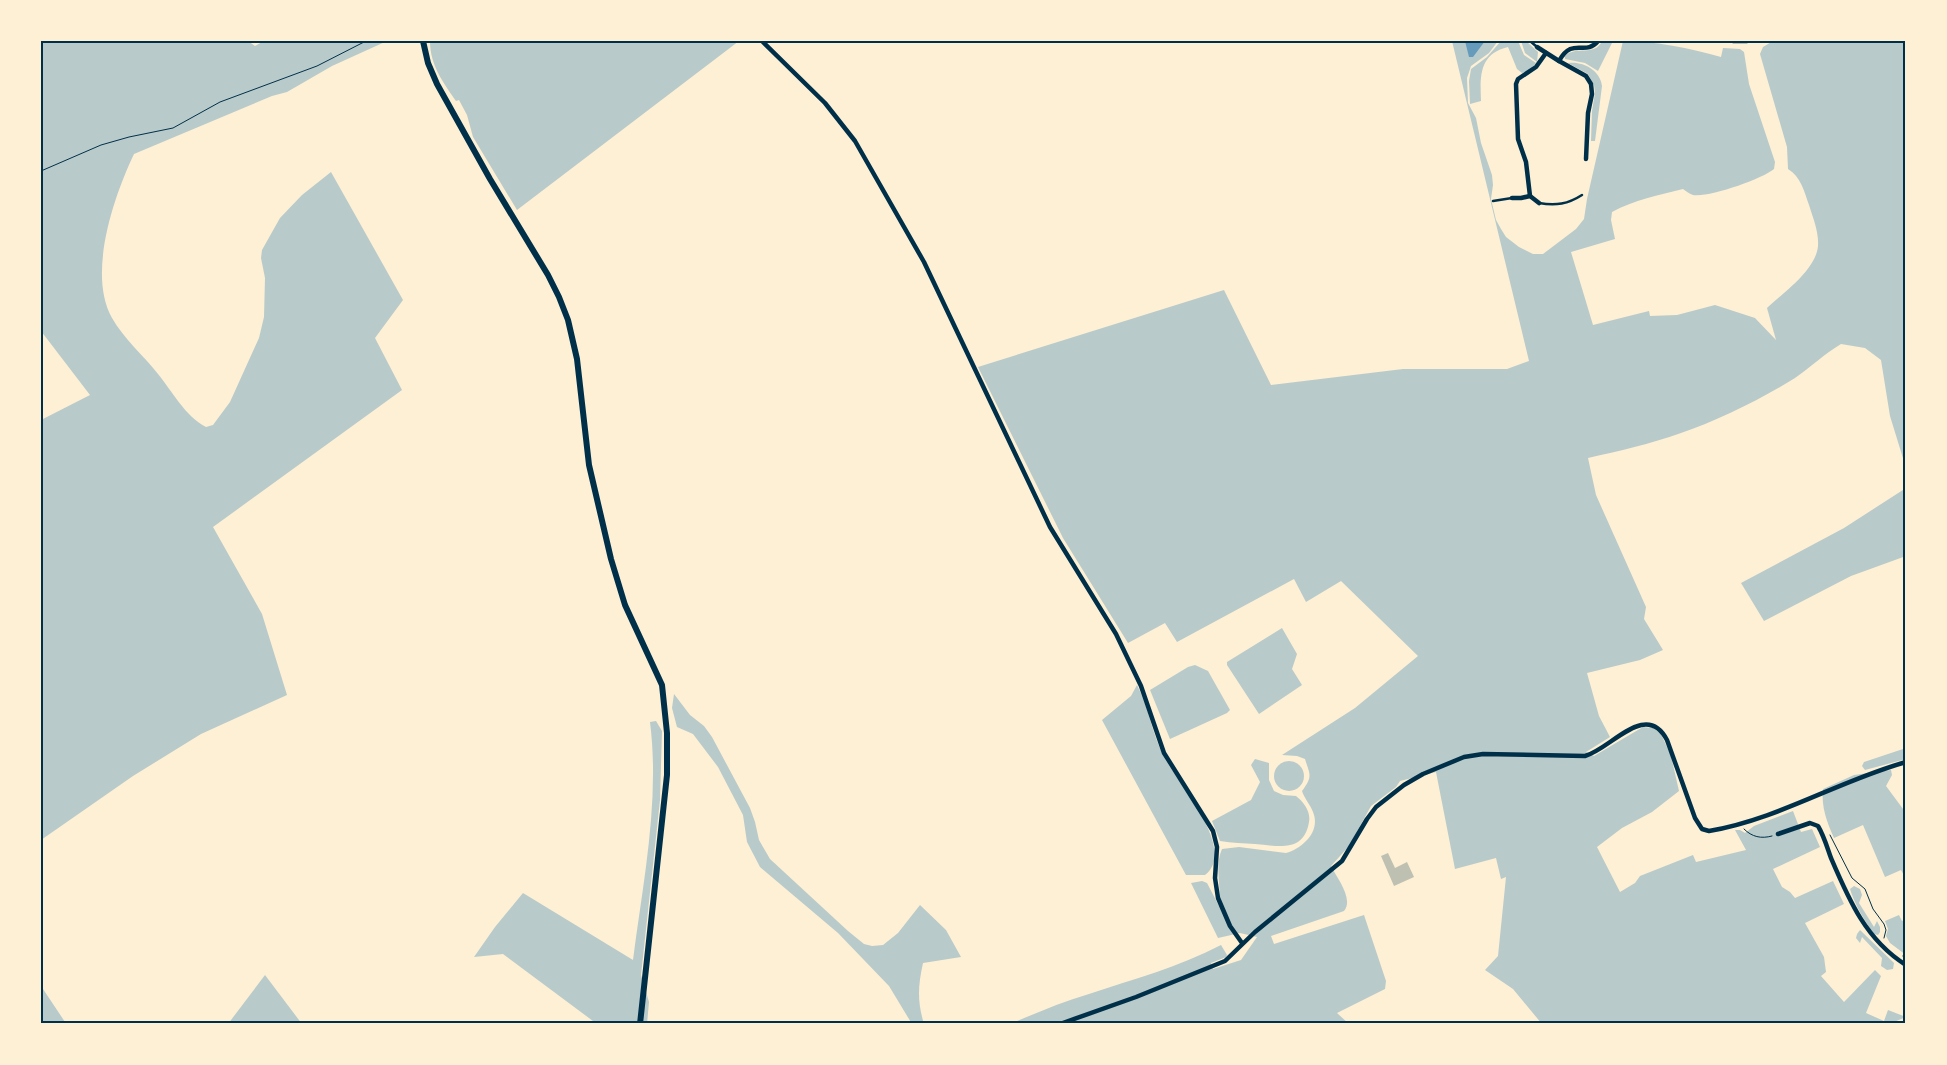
<svg xmlns="http://www.w3.org/2000/svg" width="1947" height="1065" font-family="Mulish,sans-serif">
<rect width="100%" height="100%" fill="#fdf0d5"/>
<g fill="#b9caca">
<path d="M41,41h207l7,5 9,-5h123l-55,25 -45,26 -15,4 -138,58c-20,42 -47,120 -22,164 12,21 32,38 46,56 14,17 27,42 48,53l7,-2 17,-23 29,-64 5,-21 1,-39 -4,-20 1,-8 18,-32 22,-23 29,-23 72,128 -28,38 27,52 -189,137 49,87 25,81 -86,39 -68,42 -92,64v-420l49,-25 -49,-64z"/>
<path d="M430,41h309l-222,169 -44,-73 -6,-22 -8,-15 -3,1c-13,-19 -26,-36 -26,-60z"/>
<path d="M1452,41h46l-9,12 -18,13 -4,12 1,25 8,15 5,25 11,32 1,10 -2,14 5,21 5,9 5,8 13,10 14,7h10l33,-25 8,-10 3,-20 36,-158c33,0 66,7 98,16l2,-9 17,1 4,3 5,32 26,78 -1,7c-12,10 -66,29 -81,26 -3,-1 -7,-4 -10,-6 -24,6 -49,11 -71,23l-1,8 4,19 -44,13 22,73 56,-14 1,5 27,-1 38,-10 40,13 21,22 -9,-32c16,-15 49,-38 51,-62 1,-14 -5,-28 -9,-41 -5,-14 -8,-28 -21,-36l-1,-22 -27,-93 3,-7 10,-6h133v427l-16,-52 -9,-56 -16,-12 -24,-4c-17,10 -30,23 -46,34 -32,20 -78,43 -114,55 -31,11 -62,18 -93,25l8,37 50,112 -2,12 19,31 -23,10 -53,13 12,43 11,21 -24,15 8,4 49,-29 10,1 8,6 10,22 8,35 -27,21 -30,16 -25,19 23,45 15,-9 5,-7 53,-21 3,7 50,-12 -11,-20h5l5,3 9,-7 39,-15 8,21 11,-3 8,18 -47,22 9,18 8,5 5,6 38,-17 11,23 -39,19 19,34 2,15 -5,4 23,26 31,-32 6,6 -15,37 18,8 4,-11 18,7 -17,7h-347l-29,-35 -28,-19 13,-14 8,-79 -5,2 -5,-21 -41,11 -19,-97 -36,9 -4,6 -25,19 -22,40 -18,20c6,12 23,33 13,45l-73,25 3,8 90,-29 22,66 -1,8 -48,24 12,11h-339c26,-11 52,-22 79,-30 45,-15 90,-27 132,-49l6,10 -1,2 -15,6 2,6 28,-9 16,-23 -17,-4 -22,5 -27,-55 11,-2 5,2 12,23c3,-20 -5,-38 3,-57l17,-2 47,6c17,-5 35,-22 27,-41 -3,-8 -9,-14 -11,-21 11,-15 8,-16 3,-32l-8,-3 -15,-1 73,-47 63,-52 -77,-75 -35,21 -12,-23 -117,63 -12,-19 -37,20 -65,-105 -85,-171 246,-77 47,95 132,-16h104l22,-8z"/>
<path d="M1501,41h17l6,14 12,8 -6,7 -8,3 -5,-4 -9,-22c-29,7 -28,29 -27,54l-11,3 -1,-23 2,-12 16,-12z"/>
<path d="M1521,41h5l12,11 -1,10 -12,-9z"/>
<path d="M1602,41h11l-15,30 -13,-8 -20,-4v-3c11,-11 30,1 37,-15z"/>
<path d="M1568,63c15,-2 32,7 34,23l-7,55h-4l1,-30 3,-18 -1,-8 -6,-11z"/>
<path d="M1906,488v68l-55,20 -87,45 -23,-38 103,-55z"/>
<path d="M1282,628l15,26 -5,15 10,16 -43,29 -32,-49v-3z"/>
<path d="M1195,665l13,6 22,39 -3,3 -57,26 -20,-49 38,-23z"/>
<path d="M1137,685c12,23 15,49 27,72 13,25 74,92 41,118h-19l-84,-155 29,-24z"/>
<path d="M674,694l16,21 14,11 8,11 38,71 5,14 4,18 11,19 78,72 16,13 8,2 11,-1 15,-12 22,-28 26,25 15,27 -38,6c-5,23 -6,38 1,61h-12l-23,-38 -51,-53 -78,-66 -13,-25 -4,-27 -25,-48 -25,-33 -16,-7 -5,-19z"/>
<path d="M656,721l6,10 -2,69 -19,175 8,27 -2,22h-50l-94,-70 -29,3 21,-30 28,-34 110,67c10,-78 27,-159 17,-238z"/>
<path d="M1906,748v11l-41,11 -3,-4 2,-4z"/>
<path d="M1255,759l14,4v17l5,11 9,4 13,1c8,6 15,16 13,26 -5,31 -31,24 -54,22 -11,-1 -23,-1 -35,-3l-8,-20 39,-21 9,-18 -9,-17z"/>
<circle cx="1289" cy="776" r="15"/>
<path d="M1891,770l1,5 -6,11 20,27v66l-5,-9 -16,7 -22,-52 -29,13c-7,-16 -13,-31 -11,-49l31,-14z"/>
<path d="M1854,886l6,3 2,6 -3,8 15,24 3,-6 3,6v5l-2,3 -4,-1c-10,-14 -19,-29 -24,-45z"/>
<path d="M1899,915l3,6 4,-2v36l-16,-12 -4,-7 2,-7 -3,-8z"/>
<path d="M1860,930l34,33 -1,6 -6,1 -6,-4 1,-8 -20,-21 -2,6 -4,-5 1,-4z"/>
<path d="M265,975l37,49h-74z"/>
<path d="M41,986l24,36 6,2h-30z"/>
</g>
<path fill="#669bbc" d="M1465,41h20l-12,16h-4z"/>
<path fill="#bec0b2" d="M1388,853l7,15 12,-6 7,15 -20,9 -13,-30z"/>
<g fill="none" stroke-linecap="round" stroke-linejoin="round">
<g stroke="#003049" stroke-width="1">
<path d="M41,171l60,-26 28,-8 44,-9 47,-26 97,-36 49,-25"/>
<path d="M1744,829c8,8 17,10 28,7"/>
<path d="M1830,835l22,43 13,11 8,20 11,15 2,6 -2,8"/>
<path d="M1903,956l3,-7"/>
</g>
<g stroke="#003049" stroke-width="2.5">
<path d="M1530,41l7,6"/>
<path d="M1493,201l19,-3"/>
<path d="M1539,203c17,3 29,1 43,-8"/>
</g>
<g stroke="#003049" stroke-width="4.5">
<path d="M762,41l63,62 30,38 69,121 126,265 66,107 25,52 23,67 49,78 4,16 -2,31 3,20 12,28 12,17"/>
<path d="M1733,41h14"/>
<path d="M1537,47l22,14c14,-25 26,-4 39,-20"/>
<path d="M1559,61l27,15 5,8 1,10 -4,19 -2,46"/>
<path d="M1530,196l-4,-34 -8,-23 -2,-55 2,-5 18,-12 10,-14"/>
<path d="M1512,198h9l9,-2 9,7"/>
<path d="M1778,834l32,-11 8,3c6,10 9,21 13,32 18,42 35,82 75,107"/>
<path d="M1060,1024l76,-27 89,-36 30,-29 87,-71 25,-42 9,-12 28,-22 19,-11 41,-17 19,-3 102,2c26,-7 61,-56 82,-16l28,78 7,11 7,2c70,-12 129,-50 197,-69"/>
</g>
<path stroke="#003049" stroke-width="6" d="M423,41l5,22 9,21 53,95 58,96 11,22 9,23 9,39 12,106 22,94 14,46 37,80 5,48v42l-27,249"/>
</g>
<rect width="1947" height="1065" fill="none" stroke="#fdf0d5" stroke-width="85"/>
<rect x="42" y="42" width="1862" height="980" fill="none" stroke="#003049" stroke-width="2"/>
</svg>
